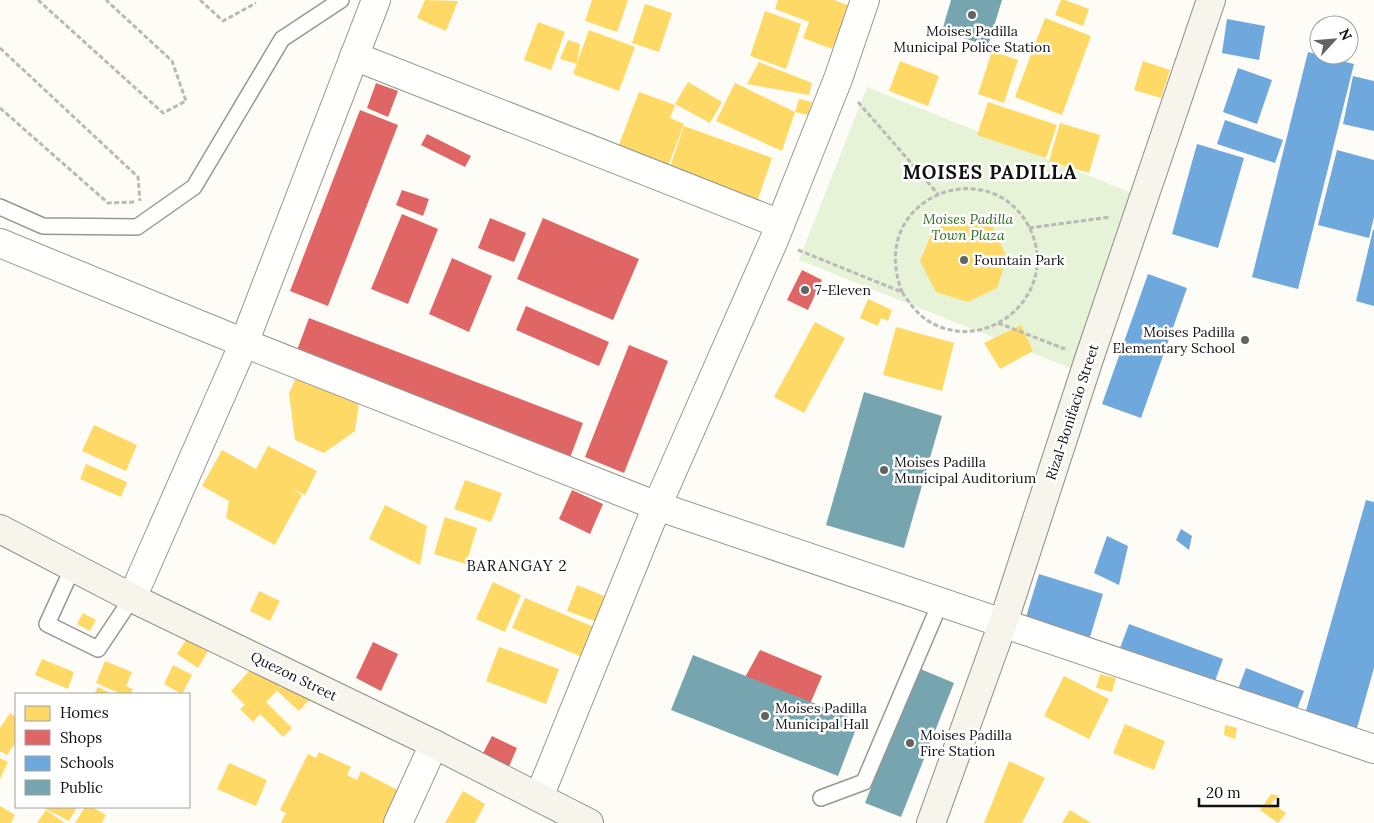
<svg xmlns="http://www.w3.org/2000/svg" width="1374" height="823" font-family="Lora,serif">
<rect width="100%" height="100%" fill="#fdfcf7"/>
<path fill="#e7f3d7" d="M867,87l270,108 -67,173 -271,-108z"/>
<g fill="#ffd966">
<path d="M425,0l33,1 -12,30 -29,-13z"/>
<path d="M592,0h36l-11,32 -32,-11z"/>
<path d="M778,0h56l16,6 -18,43 -29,-11 6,-16 -34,-13z"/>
<path d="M1061,0h4l24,9 -6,17 -28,-11z"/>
<path d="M645,4l27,9 -13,39 -27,-9z"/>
<path d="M765,11l36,13 -15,45 -36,-13z"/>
<path d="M1045,18l46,18 -29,79 -47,-18z"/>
<path d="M538,22l27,10 -14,38 -27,-10z"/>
<path d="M589,30l46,17 -16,44 -46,-17z"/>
<path d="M568,40l12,4 -3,20 -17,-5z"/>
<path d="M992,51l26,9 -14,43 -26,-9z"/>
<path d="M900,61l39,15 -11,30 -39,-15z"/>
<path d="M1143,61l27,9 -9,28 -27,-8z"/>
<path d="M759,62l53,21 -3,12 -62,-11z"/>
<path d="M688,82l34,20 -12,21 -35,-19z"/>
<path d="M735,83l60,29 -13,39 -66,-30z"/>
<path d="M639,92l36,13 -5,13 14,6 -16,42 -50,-19z"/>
<path d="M799,99l13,3 -4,13 -13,-3z"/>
<path d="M988,102l69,23 -11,33 -69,-23z"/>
<path d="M1060,123l40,12 -11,38 -40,-12z"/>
<path d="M684,126l88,32 -15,44 -88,-32z"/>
<path d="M961,218l32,9 14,31 -10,30 -29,14 -32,-10 -16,-31 13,-31z"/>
<path d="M868,299l24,11 -4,11 -7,-3 -3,8 -18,-8z"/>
<path d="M815,322l30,16 -41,75 -30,-16z"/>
<path d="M1021,325l12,26 -33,18 -16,-26z"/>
<path d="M896,327l58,16 -12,48 -59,-16z"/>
<path d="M298,374l61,29 -4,28 -31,22 -29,-13 -6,-47z"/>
<path d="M94,425l43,20 -11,26 -44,-20z"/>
<path d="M268,446l49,25 -12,24 -14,-7 11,7 -27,50 -49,-27 3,-17 -27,-15 20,-36 34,19z"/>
<path d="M86,464l41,18 -6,15 -41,-18z"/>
<path d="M465,480l37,13 -11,29 -37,-13z"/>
<path d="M385,505l42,21 -7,39 -51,-26z"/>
<path d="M445,517l32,11 -11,36 -32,-10z"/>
<path d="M493,582l28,13 -16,37 -29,-13z"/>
<path d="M577,585l30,12 -10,25 -30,-11z"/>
<path d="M259,591l21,10 -10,20 -20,-10z"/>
<path d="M525,598l69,29 -12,30 -70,-29z"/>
<path d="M83,613l13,7 -6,11 -13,-7z"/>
<path d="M191,632l20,14 -13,22 -21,-14z"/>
<path d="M499,647l60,22 -13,35 -60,-23z"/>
<path d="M42,659l32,13 -6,17 -33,-14z"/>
<path d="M105,661l27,11 -6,14 7,3 -2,5h-10l-25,-11z"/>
<path d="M173,665l19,10 -10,19 -18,-10z"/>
<path d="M253,667l15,14 2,-3 11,10 7,-7 22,18 -11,12 -22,-20 -11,11 26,26 -9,9 -23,-23 -7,8 -13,-13 5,-4 -14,-14z"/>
<path d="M1100,674l16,4 -4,14 -16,-4z"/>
<path d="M1064,676l45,23 -20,40 -45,-23z"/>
<path d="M98,687l14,7h-18z"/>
<path d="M10,713l6,4v25l-9,13 -7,-4v-23z"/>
<path d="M1125,724l40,17 -11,29 -41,-17z"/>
<path d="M1225,725l12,3 -2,11 -11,-4z"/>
<path d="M319,752l32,15 -4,8 10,5 4,-9 44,23 -15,29h-109l5,-10 -6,-3 28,-56 8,4z"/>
<path d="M0,758l8,4 -8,17z"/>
<path d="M1009,761l36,17 -23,45h-38z"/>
<path d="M229,763l38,17 -11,26 -39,-17z"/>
<path d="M463,791l22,13 -10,19h-30z"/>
<path d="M1271,794l8,2 -8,7 15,10 -8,10 -18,-13z"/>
<path d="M0,806l15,9 -4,8h-11z"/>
<path d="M42,807h35l-8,14z"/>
<path d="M85,807h7l14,8 -4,8h-27z"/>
<path d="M46,810l19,13h-28z"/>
<path d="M1070,810l21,13h-29z"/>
</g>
<g fill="#e06666">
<path d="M376,83l22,8 -10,26 -21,-9z"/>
<path d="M360,110l38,15 -70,181 -38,-15z"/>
<path d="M427,134l44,22 -6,11 -44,-22z"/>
<path d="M402,190l27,9 -6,17 -27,-11z"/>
<path d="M402,214l36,15 -30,75 -37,-15z"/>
<path d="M490,218l36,15 -12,29 -36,-14z"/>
<path d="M543,218l96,41 -26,61 -96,-41z"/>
<path d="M452,258l40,18 -23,56 -40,-18z"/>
<path d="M802,270l20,10 -14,30 -21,-10z"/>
<path d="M526,306l83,36 -10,24 -83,-36z"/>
<path d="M309,318l274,105 -16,43 -274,-105z"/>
<path d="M629,345l39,16 -44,112 -39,-16z"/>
<path d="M572,490l31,14 -13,30 -31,-15z"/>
<path d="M373,642l25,12 -17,37 -25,-13z"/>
<path d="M760,650l62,26 -15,35 -38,-10 2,-11 -28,-9z"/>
<path d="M492,736l25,12 -10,23 -27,-12z"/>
</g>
<g fill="#6fa8dc">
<path d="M1227,19l38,7 -6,34 -37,-7z"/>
<path d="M1308,52l46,12 -56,225 -46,-12z"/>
<path d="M1238,68l34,12 -15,44 -34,-12z"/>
<path d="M1353,76l21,5v50l-31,-7z"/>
<path d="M1225,120l58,20 -8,23 -58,-19z"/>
<path d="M1197,144l47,14 -26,90 -46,-14z"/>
<path d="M1337,150l37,10v57l-5,21 -51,-13z"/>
<path d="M1373,230h1v76l-18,-5z"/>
<path d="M1148,274l39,14 -46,130 -39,-14z"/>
<path d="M1366,500l8,2v166l-17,60 -52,-14z"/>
<path d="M1181,529l11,7 -3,14 -13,-10z"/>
<path d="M1107,536l21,10 -9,39 -25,-12z"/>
<path d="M1039,574l64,20 -13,43 -64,-20z"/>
<path d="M1129,624l94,35 -12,33 -94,-36z"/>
<path d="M1246,668l58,23 -11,29 -58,-23z"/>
</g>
<g fill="#76a5af">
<path d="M951,0h51l-14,46 -46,-15z"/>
<path d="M864,392l78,24 -38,132 -78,-23z"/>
<path d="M693,655l166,66 -21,55 -167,-66z"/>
<path d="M918,668l36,15 -53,134 -36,-14z"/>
</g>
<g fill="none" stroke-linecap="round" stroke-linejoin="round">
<defs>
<g id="lane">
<path d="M0,207l43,19 94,1 57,-40 88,-148 59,-39"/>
<path d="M73,567l-26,57 51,25 34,-51"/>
<path d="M821,798l43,-16 77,-181"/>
</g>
<g id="street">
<path d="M354,56l426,168"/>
<path d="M0,243l244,100 413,163 717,243"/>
<path d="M132,598l112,-255 132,-343"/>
<path d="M539,797l118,-291 117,-266 64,-161 27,-79"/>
<path d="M398,823l36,-79"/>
</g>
<g id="secondary">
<path d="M0,529l132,69 302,146 155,79"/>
<path d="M931,823l72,-200 86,-264 122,-359"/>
</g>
</defs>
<use href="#lane" stroke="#979795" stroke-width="18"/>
<use href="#street" stroke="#979795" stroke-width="30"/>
<use href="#secondary" stroke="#8e8d8b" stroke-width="30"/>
<g stroke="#b9b9b8" stroke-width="3" stroke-dasharray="5 2.5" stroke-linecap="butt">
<path d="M38,0l125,113 23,-12 -14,-40 -66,-61"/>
<path d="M200,0l23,21 33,-18"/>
<path d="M0,48l138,129 2,24"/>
<path d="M858,102l80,92"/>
<path d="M0,108l108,95 28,-1"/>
<path d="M1029,228l81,-11"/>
<path d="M798,250l104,42c6,9 13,19 22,26 58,42 136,-21 107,-87 -37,-82 -166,-36 -129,61"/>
<path d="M998,323l67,26"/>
</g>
<use href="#lane" stroke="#fffffe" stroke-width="15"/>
<use href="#street" stroke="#fffffe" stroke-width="28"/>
<use href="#secondary" stroke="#f6f4eb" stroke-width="28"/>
</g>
<g fill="#646362" stroke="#fff" stroke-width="2">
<circle cx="972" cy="15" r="5"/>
<circle cx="964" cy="260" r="5"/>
<circle cx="805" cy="290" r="5"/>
<circle cx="1245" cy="340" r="5"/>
<circle cx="884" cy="470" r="5"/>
<circle cx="765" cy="716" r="5"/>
<circle cx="910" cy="743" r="5"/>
</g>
<g text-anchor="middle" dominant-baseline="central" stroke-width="5" stroke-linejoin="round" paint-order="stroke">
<g font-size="14" fill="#111" stroke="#fff" text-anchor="start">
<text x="972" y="31" text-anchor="middle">Moises Padilla<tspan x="972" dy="16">Municipal Police Station</tspan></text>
<text x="974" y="260">Fountain Park</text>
<text x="815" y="290">7-Eleven</text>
<text x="1235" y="332" text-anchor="end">Moises Padilla<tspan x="1235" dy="16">Elementary School</tspan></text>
<text x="894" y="462">Moises Padilla<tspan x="894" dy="16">Municipal Auditorium</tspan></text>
<text x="775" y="708">Moises Padilla<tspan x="775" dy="16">Municipal Hall</tspan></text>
<text x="920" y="735">Moises Padilla<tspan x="920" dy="16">Fire Station</tspan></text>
</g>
<g font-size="14" font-style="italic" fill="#2f6b1f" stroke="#fff">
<text x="968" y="219">Moises Padilla<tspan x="968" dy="16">Town Plaza</tspan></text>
</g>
<g font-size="14" fill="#111" stroke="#fff">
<text transform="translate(1072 412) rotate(-72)">Rizal-Bonifacio Street</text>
<text transform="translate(294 676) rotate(26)">Quezon Street</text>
</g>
<g font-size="15" letter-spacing="1" fill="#111" stroke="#fff">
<text x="517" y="565">BARANGAY 2</text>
</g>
<g font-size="19" font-weight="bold" letter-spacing="1" fill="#111" stroke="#fff">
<text x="990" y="172">MOISES PADILLA</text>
</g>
</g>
<rect x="15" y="693" width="175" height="115" fill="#ffffff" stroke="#a0a0a0"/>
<rect x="25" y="706" width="25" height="15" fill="#ffd966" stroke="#a0a0a0"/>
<text x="60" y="718" font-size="15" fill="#111111">Homes</text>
<rect x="25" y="730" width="25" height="15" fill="#e06666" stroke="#a0a0a0"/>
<text x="60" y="743" font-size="15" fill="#111111">Shops</text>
<rect x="25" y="756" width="25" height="15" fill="#6fa8dc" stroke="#a0a0a0"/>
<text x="60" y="768" font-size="15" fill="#111111">Schools</text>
<rect x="25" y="780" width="25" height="15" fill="#76a5af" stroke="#a0a0a0"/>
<text x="60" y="793" font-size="15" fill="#111111">Public</text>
<g transform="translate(1334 40) rotate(64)"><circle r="24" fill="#ffffff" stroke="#a0a0a0"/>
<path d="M0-4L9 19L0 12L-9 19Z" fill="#646362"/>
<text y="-8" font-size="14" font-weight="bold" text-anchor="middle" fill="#111111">N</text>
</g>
<path d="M1199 798v8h79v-8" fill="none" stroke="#111111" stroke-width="2.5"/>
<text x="1206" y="798" font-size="15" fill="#111111" stroke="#ffffff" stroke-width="4" paint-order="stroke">20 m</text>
</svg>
